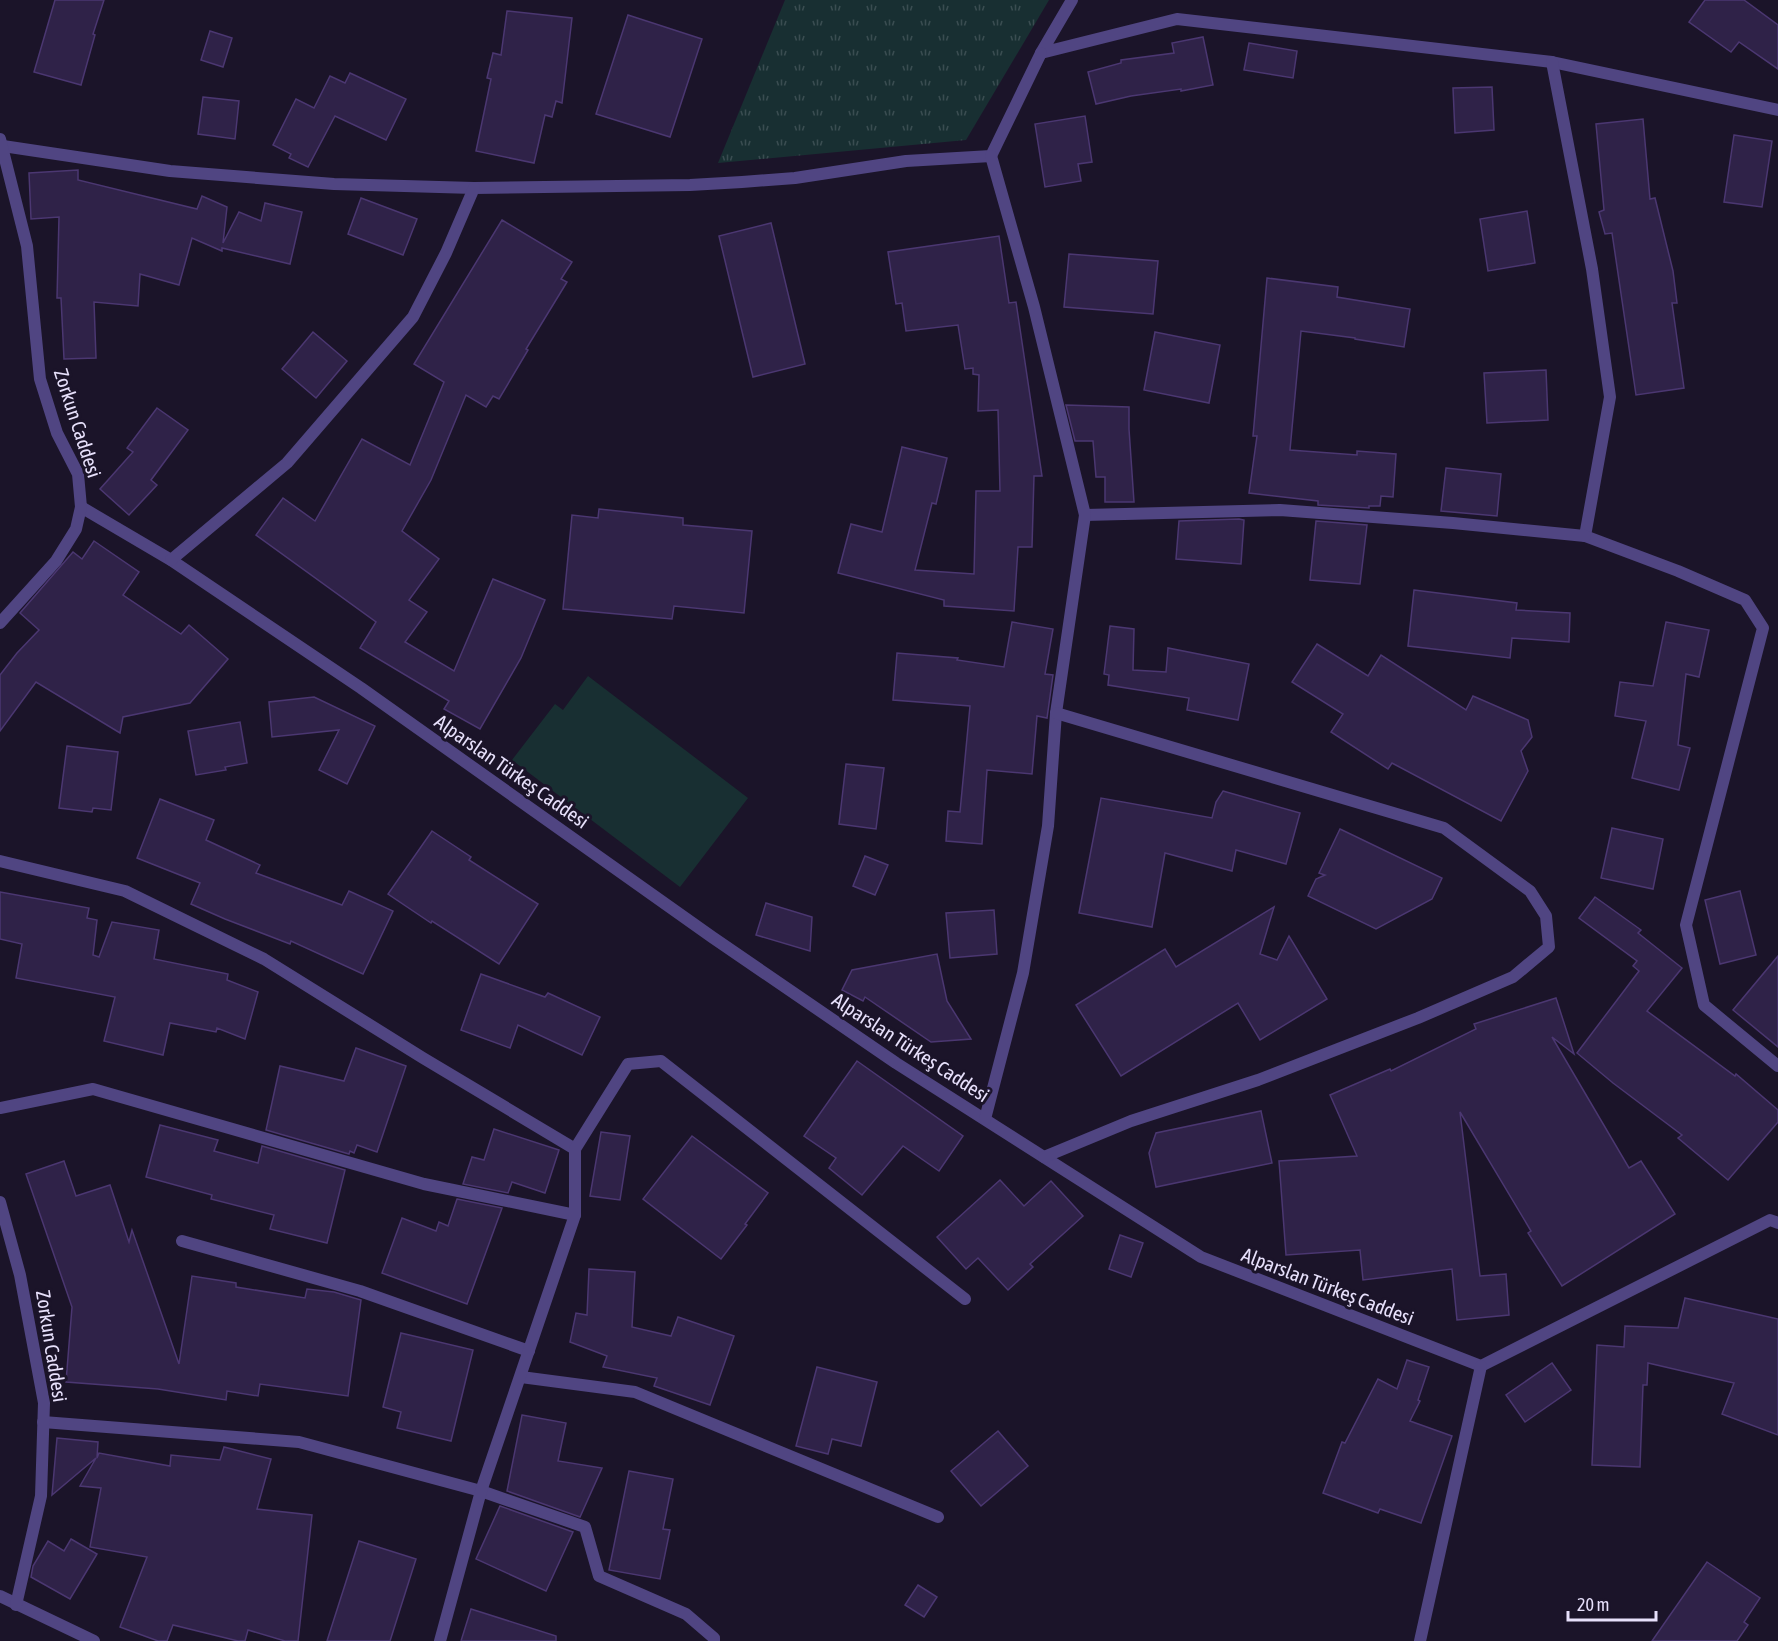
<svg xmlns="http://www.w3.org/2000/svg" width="1778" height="1641" font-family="'Asap Condensed',sans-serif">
<defs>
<pattern id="grass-tufts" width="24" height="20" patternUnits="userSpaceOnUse" patternTransform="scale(1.5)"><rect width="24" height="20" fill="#182f32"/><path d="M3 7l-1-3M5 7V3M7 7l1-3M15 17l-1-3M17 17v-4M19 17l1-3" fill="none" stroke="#3a4d51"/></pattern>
</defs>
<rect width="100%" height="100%" fill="#1b1429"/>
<path fill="url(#grass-tufts)" d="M785,0h264l-83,140 -248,23z"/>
<path fill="#182f32" d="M588,676l160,122 -68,89 -168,-127 43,-56 8,6z"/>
<g fill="#2f2248" stroke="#4b3771" stroke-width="1.5">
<path d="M55,0h49l-11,34 2,1 -14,50 -47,-13z"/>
<path d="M1705,0h39l34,25v44l-39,-27 -8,10 -42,-30z"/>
<path d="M507,11l65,7 -10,85 -6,-2 -4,16 -7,-2 -11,48 -58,-12 15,-72 -4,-1 6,-25 8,2z"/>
<path d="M628,15l74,24 -32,98 -74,-23z"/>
<path d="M210,31l22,7 -9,29 -22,-7z"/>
<path d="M1203,37l10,48 -32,6v-2l-50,7 -35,8 -8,-32 33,-9v-3l53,-7 -2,-10z"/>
<path d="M1249,43l48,8 -4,27 -49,-8z"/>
<path d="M350,73l56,26 -20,41 -51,-24 -27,51 -19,-9 2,-4 -18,-9 23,-46 18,9 16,-32 15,7z"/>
<path d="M1492,87l2,43 -39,3 -2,-45z"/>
<path d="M203,97l36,4 -4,38 -37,-5z"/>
<path d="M1085,116l7,46 -14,2 3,17 -36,6 -10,-63z"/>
<path d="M1643,119l7,80 5,-1 18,73 4,32h-5l12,85 -48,7 -24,-162 -7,1 -6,-22 5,-2 -8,-86z"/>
<path d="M1734,135l38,6 -10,66 -38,-5z"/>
<path d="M78,170v10l119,29 5,-13 25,11 -4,36 16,-31 22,9 4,-18 37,9 -12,52 -68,-16v3l-30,-13 -13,47 -39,-11 -2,32 -44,-4 2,56 -32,1 -3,-61h-4l2,-81 -28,2 -2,-46z"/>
<path d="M361,198l56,21 -14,36 -55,-21z"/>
<path d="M1527,211l8,52 -47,8 -8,-52z"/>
<path d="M502,220l70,42 -11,17 6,3 -41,67 2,1 -29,49 -6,-3 -7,11 -20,-12 -35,85 -29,51 37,28 -30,41 18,12 -22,30 49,29 39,-92 52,21 -24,58 -41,71 -36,-20 5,-8 -89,-53 16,-26 -120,-87 27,-37 32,23 47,-82 48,26 34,-83 -30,-18z"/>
<path d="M771,223l34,141 -52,13 -34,-141z"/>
<path d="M999,236l10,67 7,-1 26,174h-8l-2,71h-14l-4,64 -70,-5v-6l-106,-27 13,-49 31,8 20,-85 45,11 -11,46 -4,-1 -17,67 59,4 2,-83h24l-2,-81 -20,1 1,-36 -6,-1v-6l-8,1 -7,-44 -52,6 -4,-28 -6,1 -8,-52z"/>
<path d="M1069,254l89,7 -5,53 -89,-7z"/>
<path d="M1267,278l71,9 -1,10 73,12 -6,38 -49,-8v-1l-54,-7 -11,119 67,5v-4l39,3 -3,43 -12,-1 -1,10h-11v2l-51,-3v-4l-69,-8 8,-57h-4z"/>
<path d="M313,332l34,29 -31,37 -34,-29z"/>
<path d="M1155,332l65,13 -11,58 -65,-13z"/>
<path d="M1546,370l2,50 -61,3 -3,-50z"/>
<path d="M1066,405l63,2v22l5,73h-29v-25h-9l-3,-36h-18z"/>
<path d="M157,408l31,22 -37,50 6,5 -28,30 -29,-26 33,-37 -6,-4z"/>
<path d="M1446,468l55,6 -4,42 -56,-5z"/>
<path d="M599,509l84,9v7l69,6 -8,82 -70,-7 -2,13 -109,-10 9,-94 26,3z"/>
<path d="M1239,519l5,1 -3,44 -65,-5 3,-38z"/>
<path d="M1316,521l51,4 -7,59 -50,-4z"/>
<path d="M94,541l45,31 -16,23 58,39 8,-9 39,34 -38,44 -67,14 -3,16 -84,-51 -36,49v-56l17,-22 22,-23 -19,-17 53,-61 9,7z"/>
<path d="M1414,590l103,13 -1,7 54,3 -1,29 -57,-4 -2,20 -102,-12z"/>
<path d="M1012,622l41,7 -8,45 8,1 -6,43 -10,-2 -5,58 -45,-4 -5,74 -36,-3 2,-30 12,1 10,-106 -77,-6 4,-47 61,5 -1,2 47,7z"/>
<path d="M1666,622l43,8 -10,47 -13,-3 -8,71 12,3 -11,42 -47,-12 14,-57 -31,-5 5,-34 33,4z"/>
<path d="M1110,626l24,3 -1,41 33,2 2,-24 81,16 -11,56 -51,-10 2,-12 -81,-13 1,-10 -5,-1z"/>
<path d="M1317,644l51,32 13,-21 85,55 7,-14 55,24 4,17 -11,14 7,20 -27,50 -109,-58 -4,6 -57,-37 12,-18 -51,-32z"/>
<path d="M314,697l61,29 -28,58 -28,-14 20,-40 -67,7 -3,-35z"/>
<path d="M240,722l7,41 -22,4 1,3 -30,5 -8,-44z"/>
<path d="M67,746l51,6 -7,58 -18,-2 -1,4 -33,-4z"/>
<path d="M846,764l38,4 -8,61 -37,-5z"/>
<path d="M1223,791l77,22 -14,51 -50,-14 -4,21 -67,-18 -13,74 -73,-14 22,-115 111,20 4,-16z"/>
<path d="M160,799l54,21 -8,20 54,25 -4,8 86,32 7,-14 44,20 -30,63 -72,-33 -1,3 -65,-25 -34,-15 9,-21 -63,-25z"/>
<path d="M1612,828l51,11 -10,50 -52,-11z"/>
<path d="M1340,829l102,49 -10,21 -56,30 -68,-33 8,-17 9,-4 -6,-2z"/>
<path d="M432,831l39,26 -2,3 69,44 -39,60 -67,-43 -1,2 -43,-29z"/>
<path d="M865,856l23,9 -13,30 -22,-9z"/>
<path d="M1740,891l16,64 -36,9 -15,-64z"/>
<path d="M0,892l89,16 -2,10 10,2 -4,35 6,2 13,-35 47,8 -5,29 74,15 -1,6 31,12 -13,47 -28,-11 -1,4 -46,-9 -7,32 -59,-14 11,-44 -99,-19 6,-34 -22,-5z"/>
<path d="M1595,897l46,33 -3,3 44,35 -35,43 88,65 1,-2 42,36v12l-50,58 -50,-42 4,-3 -69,-52 -36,-30 62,-82 -6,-5 4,-5 -58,-43z"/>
<path d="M766,903l46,14 -2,34 -54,-16z"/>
<path d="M1274,907l-14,47 17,6 12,-24 38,63 -67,41 -22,-37 -117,73 -45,-71 89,-56 11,18z"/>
<path d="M994,910l3,44 -47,4 -4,-45z"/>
<path d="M937,954l10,47 24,38 -40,3 -66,-45 -2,4 -21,-11 10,-20z"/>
<path d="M1778,956v91l-45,-37z"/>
<path d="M481,974l64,23 3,-4 52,24 -18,38 -64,-30 -8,23 -49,-18z"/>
<path d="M1556,998l18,56 -22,-17 77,131 12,-7 34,53 -113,72 -34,-53 3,-2 -71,-119 20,164 26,-2 3,41 -52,5 -5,-51 -89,11 -3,-30 -74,5 -7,-94 78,-5 -27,-61 60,-26 1,2 85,-42 -2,-5z"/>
<path d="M356,1048l50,18 -29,86 -20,-7 -3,8 -4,-2 -1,3 -83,-24 14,-64 64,15z"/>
<path d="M857,1061l106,75 -24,35 -36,-25 -41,49 -33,-27 7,-10 -32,-22z"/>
<path d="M1261,1111l11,52 -116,24 -7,-34 7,-20z"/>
<path d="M160,1125l58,15 -4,11 44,12 4,-17 83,24 -18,73 -57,-14 4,-14 -63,-16 1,-4 -66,-18z"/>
<path d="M494,1129l65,21 -14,43 -33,-11 -4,11 -45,-9 9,-27 12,3z"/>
<path d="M601,1132l29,4 -10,64 -30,-4z"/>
<path d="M692,1136l76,57 -23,31 2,1 -26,34 -78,-60z"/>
<path d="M64,1161l12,35 34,-11 19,57 3,-12 47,134 13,-88 44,7v4l69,11 2,-9 27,3 27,8 -13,96 -88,-12 -2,12 -31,-5 -1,9 -68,-11 -92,-7 6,-75 -46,-133z"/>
<path d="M1000,1180l24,26 27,-25 32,35 -53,48 3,3 -25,23 -30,-32 -12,11 -29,-32z"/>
<path d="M457,1199l45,9 -35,96 -85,-31 20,-55 34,13 3,-9 9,4z"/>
<path d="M1120,1235l23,8 -12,34 -22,-8z"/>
<path d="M589,1269l46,3 -3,55 39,9 7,-19 56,19 -24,69 -56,-19 3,-8 -54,-11 4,-11 -37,-14 6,-29 11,2z"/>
<path d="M1685,1298l93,21v116l-56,-21 12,-31 -86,-20 -1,22h-4l-3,82 -48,-2 5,-120 27,2 1,-21 53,2z"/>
<path d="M401,1333l72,17 -22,91 -54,-13 4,-16 -18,-5z"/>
<path d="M1407,1360l22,7 -11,33 2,1 -10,20 42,15 -31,87 -41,-14 -2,4 -55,-20 19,-51 3,1 33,-64 19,10z"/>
<path d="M1552,1363l19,27 -46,32 -19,-27z"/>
<path d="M817,1367l60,15 -16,64 -29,-7 -4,15 -32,-8z"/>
<path d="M522,1415l44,8 -8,38 44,7 -22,49 -73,-26z"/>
<path d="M998,1431l30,35 -47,40 -30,-35z"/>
<path d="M57,1438l41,4 -1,16 2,-5 71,13 1,-11 49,5 4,-13 47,12 -14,50 55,6 -14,126h-13l-37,-11 -3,11h-7l-65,-16 -6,16h-9l-38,-14 27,-70 -57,-10 11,-59 -21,-2 16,-28 -44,37z"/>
<path d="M629,1471l44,8 -10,50 7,1 -10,49 -51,-9z"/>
<path d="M500,1506l73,26 -27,59 -70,-32z"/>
<path d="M71,1539l26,15 -27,45 -39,-22 2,-11 15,-25 16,10z"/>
<path d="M359,1541l57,18 -26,82h-63z"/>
<path d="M1707,1562l53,36 -16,24 4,3 -11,16h-85z"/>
<path d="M918,1585l19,12 -13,20 -19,-12z"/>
<path d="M471,1609l85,27v5h-95z"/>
</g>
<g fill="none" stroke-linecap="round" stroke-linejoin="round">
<g stroke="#504582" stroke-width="12">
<path d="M1072,0l-31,53 136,-34 375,43 226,48"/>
<path d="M1552,62l40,207 18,128 -25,139 93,35 67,29 18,28 -77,297 18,80 74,61"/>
<path d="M3,146l167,25 164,13 140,4 216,-3 52,-3 53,-4 111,-17 85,-5 50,-103"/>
<path d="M81,507l90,53 190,128 351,249 184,126 305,194 280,109 289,-146 8,3"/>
<path d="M1085,515l195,-5 173,13 132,13"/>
<path d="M171,560l116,-97 126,-146 33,-64 28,-65"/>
<path d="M0,861l125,30 139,68 159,99 152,91"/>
<path d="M0,1108l93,-19 331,95 151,31"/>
<path d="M985,1119l38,-146 25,-147 8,-113 29,-198 -51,-208 -43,-151"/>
<path d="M1044,1157l87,-36 127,-41 160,-62 95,-41 36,-30 -3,-31 -16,-25 -86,-63 -388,-115"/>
<path d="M182,1241l178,50 169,60"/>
<path d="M521,1377l114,15 303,125"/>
<path d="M43,1422l256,20 182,49 104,36 14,49 87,38 28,24v3"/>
<path d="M0,1596l94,45"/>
<path d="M440,1641l41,-150 94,-276v-66l53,-85 33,-3 304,238"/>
<path d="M1420,1641l61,-275"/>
</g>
<g stroke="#504582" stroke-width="12">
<path d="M0,139l27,107 13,133 17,54 21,41 3,33 -5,22 -20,32 -56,62"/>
<path d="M0,1202l20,73 24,128 -3,93 -25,109"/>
</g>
</g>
<g text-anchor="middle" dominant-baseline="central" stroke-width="6" stroke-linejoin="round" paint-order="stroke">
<g font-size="20" fill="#e7e0fb" stroke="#1b1429">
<text transform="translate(78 423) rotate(72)">Zorkun Caddesi</text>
<text transform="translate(512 771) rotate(35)">Alparslan Türkeş Caddesi</text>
<text transform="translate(911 1047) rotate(33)">Alparslan Türkeş Caddesi</text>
<text transform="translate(1328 1286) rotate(21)">Alparslan Türkeş Caddesi</text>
<text transform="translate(52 1346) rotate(81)">Zorkun Caddesi</text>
</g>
</g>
<path d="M1568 1611v9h88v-9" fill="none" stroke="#e7e0fb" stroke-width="3"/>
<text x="1577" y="1611" font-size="18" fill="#e7e0fb" stroke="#1b1429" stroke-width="4.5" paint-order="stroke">20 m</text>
</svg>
